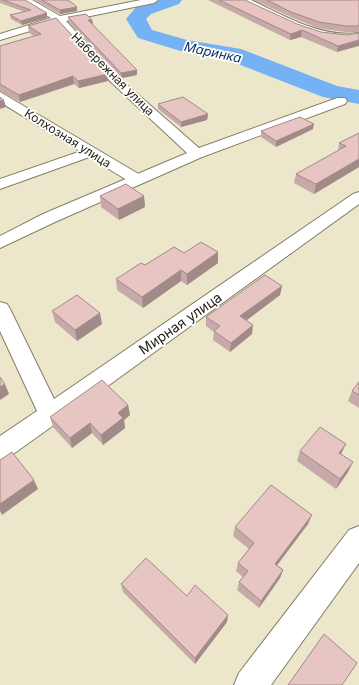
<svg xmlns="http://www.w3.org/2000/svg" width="359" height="685" font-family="Inter,sans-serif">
<rect width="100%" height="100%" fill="#ece7cb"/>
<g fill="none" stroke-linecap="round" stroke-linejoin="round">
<path fill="#74b1f5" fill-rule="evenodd" d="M156,0h26l-3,4 -28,10 -5,5 6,11 35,10 54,9 96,37 22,4v14l-36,-7 -95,-37 -44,-8 -46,-14 -12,-19 11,-13z"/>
<defs>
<g id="minor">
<path d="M22,0h10l28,16 81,-16h17l-4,3 -88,18 53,57 80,70 138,-50h8l2,3 -2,3 -143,53 -147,65 -55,26v-12l43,-22 144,-61 -76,-71 -54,-59 -57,17v-6l51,-16z"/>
<path d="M240,0h11c34,16 70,38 108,33v6c-35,4 -67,-12 -98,-27 -7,-4 -16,-6 -21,-12z"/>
<path d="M90,148l5,1 2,3 -2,3 -95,34v-10z"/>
<path d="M359,192v12l-301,218 -49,35 -9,3v-24l37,-25 -37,-80v-29l7,2 3,5 44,90 299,-205z"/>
<path d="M359,526v37l-88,122h-37l5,-12 110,-143z"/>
</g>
<path id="tertiary" d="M0,92l142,84 2,3 -2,3 -6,2 -6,-2 -130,-80z"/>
</defs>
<use href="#minor" stroke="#847f66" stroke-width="2"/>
<use href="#tertiary" stroke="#847f66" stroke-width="2"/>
<use href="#minor" fill="#fff" fill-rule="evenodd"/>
<use href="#tertiary" fill="#fff" fill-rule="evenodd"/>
</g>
<g fill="#c6a9a8">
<path d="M0,0h25l22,18 -25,7 -11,-6 -1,-4 15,-3 -25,-9z"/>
<path d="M35,0h32l10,7v4l-17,3z"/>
<path d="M208,0h37l52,24 24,8 26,3 -10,17 -36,-15 -11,3z"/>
<path d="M254,0h105v32h-14l-27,-4 -27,-11z"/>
<path d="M68,17l24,3 1,4h-1l45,51 -15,3 -53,-56z"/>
<path d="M56,18l52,56v7l-29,7 -5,-4 -54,18 -20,-11v-45l34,-10 -5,-3 -1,-7z"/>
<path d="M158,104l50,10 -1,6 -26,7 -23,-18z"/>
<path d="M313,129l-37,18 -15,-10v-6z"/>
<path d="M359,133v34l-45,27 -20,-11 2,-9 42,-23 1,-8z"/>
<path d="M100,196h44l1,11 -26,13 -18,-13z"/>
<path d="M184,253l34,10 -31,22 -6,-4 -38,27 -26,-18 -1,-11 29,-14z"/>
<path d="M282,286l-2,9 -34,25 6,14 -22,18 -17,-12 1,-8 -8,-6v-9z"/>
<path d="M52,311l50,13 -25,17 -22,-19z"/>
<path d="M359,382v26l-11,-7 4,-10z"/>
<path d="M128,405l2,10 -6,5 1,8 -22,17 -11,-12 -20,15 -19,-21 -3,-10z"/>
<path d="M300,451l48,21 -12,17 -39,-28z"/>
<path d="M308,524l-31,41 6,5 -3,8 -21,30 -22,-18 2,-8 4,-5 -7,-6 2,-8 11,-14 -16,-13 2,-9z"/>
<path d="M121,584l66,12 41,19 -1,7 -32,42 -72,-72z"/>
</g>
<g fill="#a18a88">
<path d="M77,7v4l-17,3v-4z"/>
<path d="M47,13v5l-25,7 -1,-4z"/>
<path d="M88,20h4l1,4 -4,1z"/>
<path d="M302,30l-1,7 -11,3 1,-6z"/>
<path d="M359,40v6l-22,6 1,-6z"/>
<path d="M137,70v5l-15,3 -1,-5z"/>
<path d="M108,74v7l-29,7 -1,-7z"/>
<path d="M73,76l1,8 -54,18 -1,-7z"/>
<path d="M4,100l2,7 -6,2v-8z"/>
<path d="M208,114l-1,6 -26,7v-5z"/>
<path d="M314,124l-1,5 -37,18v-6z"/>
<path d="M359,159v8l-45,27 2,-10z"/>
<path d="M144,196l1,11 -26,13 -1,-11z"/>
<path d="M218,252v11l-31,22v-11z"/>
<path d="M181,270v11l-38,27 -1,-11z"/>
<path d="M282,286l-2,9 -41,31 1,-10z"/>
<path d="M100,313l2,11 -25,17 -2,-11z"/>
<path d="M253,325l-1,9 -22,18 1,-9z"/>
<path d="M5,384l4,10 -9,6v-13z"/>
<path d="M128,405l2,10 -6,5 1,8 -22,17 -2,-10 17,-22z"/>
<path d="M90,423l2,10 -20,15 -2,-10z"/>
<path d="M346,444l-5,10 -6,9 4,-10z"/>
<path d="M353,462l-5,10 -12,17 4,-10z"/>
<path d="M34,480l4,9 -36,26 -2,-4v-7z"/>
<path d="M312,515l-4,9 -36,48 3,-8z"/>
<path d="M283,570l-3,8 -21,30 2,-7z"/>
<path d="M228,615l-1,7 -32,42v-6z"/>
</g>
<g fill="#e6c5c3" stroke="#a18a88">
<path d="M3,0h22l22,13 -26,8 -11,-6 21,-5z"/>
<path d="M42,0h25l4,2 6,5 -17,3z"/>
<path d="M219,0h26l52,24 24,8 26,3 12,-2v7l-21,6 -36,-16 -11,4z"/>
<path d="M267,0h92v26h-13l-27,-4 -28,-10z"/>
<path d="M86,14l6,6h-4l49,50 -16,3 -53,-56z"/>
<path d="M56,18l52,56 -30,7 -5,-5 -54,19 -19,-11v-38l41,-12 -13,-8z"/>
<path d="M0,97l4,3 -4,1z"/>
<path d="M183,97l25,17 -27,8 -23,-18z"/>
<path d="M300,117l14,7 -38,17 -15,-10z"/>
<path d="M359,133v26l-43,25 -20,-10 50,-28 -7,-3z"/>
<path d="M126,184l18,12 -26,13 -18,-13z"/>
<path d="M201,242l17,10 -31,22 -6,-4 -39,27 -26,-18 25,-16 4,2 29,-18 10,6z"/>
<path d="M265,275l17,11 -42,30 13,9 -22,18 -17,-12 6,-5 -14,-9z"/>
<path d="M77,295l23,18 -25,17 -23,-19z"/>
<path d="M0,377l5,7 -5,3z"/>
<path d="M102,380l26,25 -10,8 5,5 -22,17 -11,-12 -20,15 -20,-21z"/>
<path d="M359,382v13l-7,-4z"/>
<path d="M320,427l26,17 -7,9 14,9 -13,17 -40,-28z"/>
<path d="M12,452l22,28 -34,24v-44z"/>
<path d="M271,485l41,30 -37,49 8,6 -22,31 -22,-19 9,-11 -10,-8 16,-20 -19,-16z"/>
<path d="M146,558l41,38 8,-11 33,30 -33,43 -74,-74z"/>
<path d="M324,634l33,29 -15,22h-54z"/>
</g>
<g text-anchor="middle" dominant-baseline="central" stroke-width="3.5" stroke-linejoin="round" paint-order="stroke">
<g font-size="12" fill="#201e14" stroke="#fff">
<text transform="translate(113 74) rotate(45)">Набережная улица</text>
<text transform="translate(68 138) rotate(32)">Колхозная улица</text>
</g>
<g font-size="13" font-style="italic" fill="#05325c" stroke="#fff">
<text transform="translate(213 52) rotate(12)">Маринка</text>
</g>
<g font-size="14" fill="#201e14" stroke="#fff">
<text transform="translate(180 323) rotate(-35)">Мирная улица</text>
</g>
</g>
</svg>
